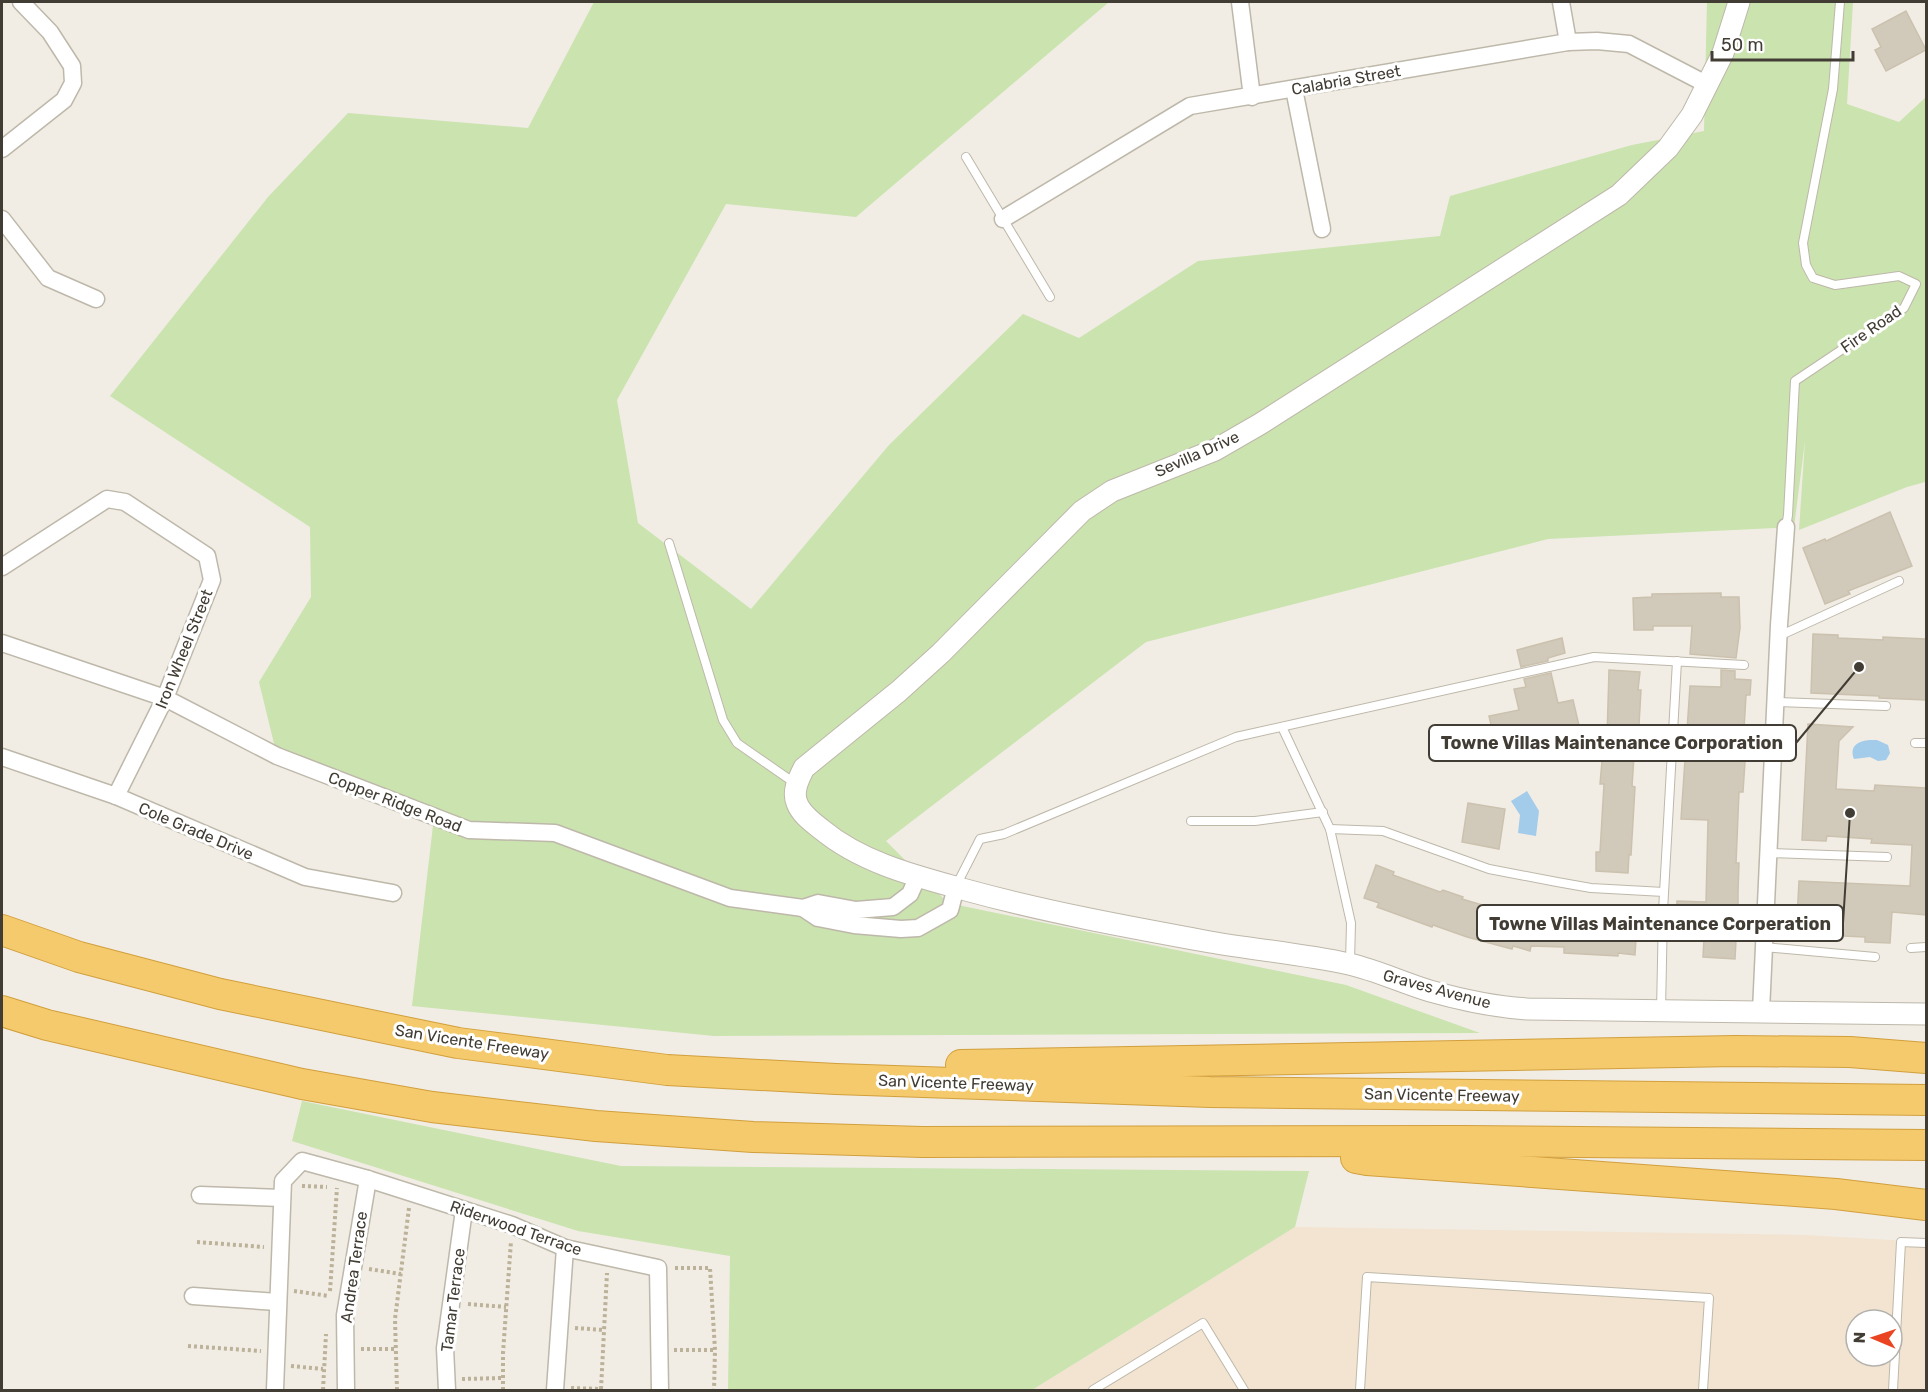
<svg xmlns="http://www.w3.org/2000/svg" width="1928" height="1392" font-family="Rubik,sans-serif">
<rect width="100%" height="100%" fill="#f1ede4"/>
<path fill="#f2e4d0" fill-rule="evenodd" d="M1295,1227l510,8 121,7v148h-894zM1856,1320h36v36h-36z"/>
<g fill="#cae3af">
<path d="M594,2h515l-253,215 -130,-13 -109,196 21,123 113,86 138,-164 134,-131 56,24 119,-77 242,-25 10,-40 182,-51 72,-14 3,-129h146l-6,102 52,18 27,-25v389l-1,-4 -18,5 -108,43 6,-89 -11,86 -246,12 -402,103 -260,199 62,62 398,82 134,48 -766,3 -302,-30 22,-189 -157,-61 -18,-74 52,-85 -1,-70 -200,-131 158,-199 80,-84 180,15z"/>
<path d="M302,1101l319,65 688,5 -14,56 -263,163h-304l2,-134 -152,-25 -286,-90z"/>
</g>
<g fill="#a3cbea">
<path d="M1870,740h7l11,5 2,8 -4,7 -8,1 -8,-4 -16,2c-5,-13 4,-18 16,-19z"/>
<path d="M1527,791l12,20 -3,25 -18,-3 2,-18 -9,-14z"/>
</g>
<g fill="#d1c9ba" stroke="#cbc1ae" stroke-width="1.5">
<path d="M1906,11l20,39 -40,21 -11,-21 6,-3 -9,-18z"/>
<path d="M1890,512l22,54 -64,25 2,3 -25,10 -22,-56 22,-9 1,2z"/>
<path d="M1721,593v4h18l1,31 -4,30 -46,-4 2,-28h-39v4h-19l-1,-32 19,-1v-3z"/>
<path d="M1813,634l25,1v3l45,2v-3l43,2v61l-47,-2v-2l-68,-3z"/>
<path d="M1562,638l3,15 -17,5v3l-27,6 -4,-17z"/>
<path d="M1609,670l31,2 -2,18h3l-3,52h-3l-3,44 3,1 -4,68h-2l-1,18 -32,-2v-19h4l4,-68h-4l4,-46h3z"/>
<path d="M1721,670l14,1v8l16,1 -1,15h-4l-3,51h3l-3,46h-4l-3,71h3l-1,29v14h-3l-2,34h3l-1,19 -32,-2 1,-19h-3l1,-5 -27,-1 2,-31 29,1 2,-82 -27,-1 9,-133 31,1z"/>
<path d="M1551,673l7,30 15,-3 7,30 -16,3 1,5 -54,11 -1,-6 -14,3 -7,-30 30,-6 -5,-21 12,-2 -2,-8z"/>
<path d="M1808,724l45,3 -14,14 -3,48 38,2 1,-6 51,3v127l-34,-3 -2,31 -25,-1v-5l-44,-2v4l-25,-2 3,-56 111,5 2,-41 -41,-2 1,-4 -45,-3 -1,5 -24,-1z"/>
<path d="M1468,803l37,6 -6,40 -37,-7z"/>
<path d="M1376,865l18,7 -1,3 47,17 3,-2 20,7 -1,2 24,7v2l32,9 2,-3 30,9 1,-6 16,1v3l50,3 2,-4 18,1 -2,34 -17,-2v3l-54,-3v-6l-33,-1 -1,5 -17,-5 -1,3 -45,-12 -34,-12 -1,2 -55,-20 2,-4 -15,-5z"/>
</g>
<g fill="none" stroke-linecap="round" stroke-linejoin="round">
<defs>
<g id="service">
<path d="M966,157l84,140"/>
<path d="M1786,527l2,-12 7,-134 109,-73 12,-24 -17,-8 -64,9 -22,-7 -7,-13 -3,-22 30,-154 7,-87"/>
<path d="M669,543l54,177 14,23 59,41"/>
<path d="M1779,636l120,-55"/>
<path d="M1775,702l111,4"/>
<path d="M1282,727l48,102 21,94 -1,39"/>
<path d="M1915,743h11"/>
<path d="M1191,821h64l68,-9"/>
<path d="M1330,829l53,2 106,38 68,13 34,6 73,4"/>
<path d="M1769,853l118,4"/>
<path d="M956,886l24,-47 24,-5 232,-97 358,-80 150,8"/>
<path d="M1764,947l111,10"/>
<path d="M1911,948l15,-1"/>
<path d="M1661,1011l2,-100 14,-250"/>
<path d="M1093,1390l110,-67 41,67"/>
<path d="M1360,1390l7,-113 342,21 -6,92"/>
<path d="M1893,1390l8,-148 25,1"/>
</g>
<g id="minor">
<path d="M1240,2l12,95"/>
<path d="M1561,2l7,40"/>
<path d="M1294,89l28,140"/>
<path d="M2,149l62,-49 9,-17 -1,-17 -22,-34 -29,-30"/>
<path d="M2,219l46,59 48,21"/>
<path d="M1003,219l187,-113 378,-64 29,-1 32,3 79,41"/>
<path d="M2,567l105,-68 18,3 82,54 5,24 -47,118 -49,98"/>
<path d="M2,643l163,55 112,58 192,74 86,3 175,65 73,10 15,-5 38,7 37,-3 17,-13 8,-18"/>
<path d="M2,757l114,39 189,81 88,16"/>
<path d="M803,908l15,10 36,7 47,4 17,-1 32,-18 6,-23"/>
<path d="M1761,1011l18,-386 7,-98"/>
<path d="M200,1195l82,3"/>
<path d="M193,1296l84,6"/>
<path d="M275,1390l8,-209 19,-20 66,18 144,46 53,23 93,20 2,122"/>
<path d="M346,1390l-1,-75 23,-136"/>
<path d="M447,1390l-2,-42 19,-138"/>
<path d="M555,1390l10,-142"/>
</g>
<path id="tertiary" d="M1739,2l-16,51 -31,62 -24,33 -49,47 -359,229 -45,26 -103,41 -30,20 -141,142 -42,38 -95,77c-5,10 -12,23 -7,35 4,11 15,19 24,26 41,34 94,47 145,61 80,22 162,37 244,52 46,8 93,12 139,22 27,6 54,19 81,27 32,9 65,16 98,18l398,5"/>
<g id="motorway">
<path d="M2,930l77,27 141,37 238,49 209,27 169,9 374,13 716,8"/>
<path d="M2,1011l45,14 255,59 130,23 164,19 157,11 169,5 539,-1 465,4"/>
<path d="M961,1065l775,-14 114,1 76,6"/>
<path d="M1356,1158l11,2 469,34 90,11"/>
</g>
</defs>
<use href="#service" stroke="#beb8aa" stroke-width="10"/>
<use href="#minor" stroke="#beb8aa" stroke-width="19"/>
<use href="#tertiary" stroke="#beb8aa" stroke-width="23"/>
<use href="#motorway" stroke="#d29f3d" stroke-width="32"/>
<g stroke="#bcb199" stroke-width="4" stroke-dasharray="3 3" stroke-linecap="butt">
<path d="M302,1186l25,1"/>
<path d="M197,1242l67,5"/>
<path d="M675,1268h35l5,82 -1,40"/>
<path d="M369,1269l32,5"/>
<path d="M294,1291l35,5"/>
<path d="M330,1291l7,-103"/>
<path d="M468,1304l38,3"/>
<path d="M575,1328l29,2"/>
<path d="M188,1346l73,5"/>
<path d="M361,1349h35"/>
<path d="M674,1350h41"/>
<path d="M291,1366l32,3"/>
<path d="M462,1379l41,-1"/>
<path d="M571,1388l30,1 6,-116"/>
<path d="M323,1390l3,-56"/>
<path d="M397,1390l-2,-71 14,-111"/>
<path d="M503,1390v-37l8,-112"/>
</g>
<use href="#service" stroke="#fff" stroke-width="8"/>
<use href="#minor" stroke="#fff" stroke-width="16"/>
<use href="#tertiary" stroke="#fff" stroke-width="21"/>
<use href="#motorway" stroke="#f4ca6c" stroke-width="30"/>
</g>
<g text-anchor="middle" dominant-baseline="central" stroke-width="6" stroke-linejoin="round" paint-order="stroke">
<g font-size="16" fill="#423d34" stroke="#fff">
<text transform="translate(1346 80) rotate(-10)">Calabria Street</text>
<text transform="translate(1871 329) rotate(-35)">Fire Road</text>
<text transform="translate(1197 454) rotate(-24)">Sevilla Drive</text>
<text transform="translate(184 649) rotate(-68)">Iron Wheel Street</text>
<text transform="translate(395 802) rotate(21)">Copper Ridge Road</text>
<text transform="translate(196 831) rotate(23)">Cole Grade Drive</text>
<text transform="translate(1437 989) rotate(15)">Graves Avenue</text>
<text transform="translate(472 1042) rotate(9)">San Vicente Freeway</text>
<text transform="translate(956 1083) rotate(2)">San Vicente Freeway</text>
<text transform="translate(1442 1095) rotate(1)">San Vicente Freeway</text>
<text transform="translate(516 1228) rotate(19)">Riderwood Terrace</text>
<text transform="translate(354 1267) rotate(-82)">Andrea Terrace</text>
<text transform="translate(453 1300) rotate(-83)">Tamar Terrace</text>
</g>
</g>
<path fill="none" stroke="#423d34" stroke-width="2" d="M1859 667L1796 743M1850 813L1843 923"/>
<g fill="#423d34" stroke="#fff" stroke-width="2">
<circle cx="1859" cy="667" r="6"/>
<circle cx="1850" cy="813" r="6"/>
</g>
<g fill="#fff" stroke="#423d34" stroke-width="2">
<rect x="1429" y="725" width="367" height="36" rx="6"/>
<rect x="1477" y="905" width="366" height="36" rx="6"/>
</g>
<g font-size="18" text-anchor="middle" font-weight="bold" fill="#423d34">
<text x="1612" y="749">Towne Villas Maintenance Corporation</text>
<text x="1660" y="930">Towne Villas Maintenance Corperation</text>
</g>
<rect width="1928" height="1392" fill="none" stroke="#423d34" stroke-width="6"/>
<g transform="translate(1874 1338) rotate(272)"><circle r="28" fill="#ffffff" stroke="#b3b1ae" stroke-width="1.5"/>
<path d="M0-4.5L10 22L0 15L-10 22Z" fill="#eb4421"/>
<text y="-9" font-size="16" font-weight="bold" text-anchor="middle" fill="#423d34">N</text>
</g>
<path d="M1712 51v9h141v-9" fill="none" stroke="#423d34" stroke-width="3"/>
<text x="1721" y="51" font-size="18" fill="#423d34" stroke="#ffffff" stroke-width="4.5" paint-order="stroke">50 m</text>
</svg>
